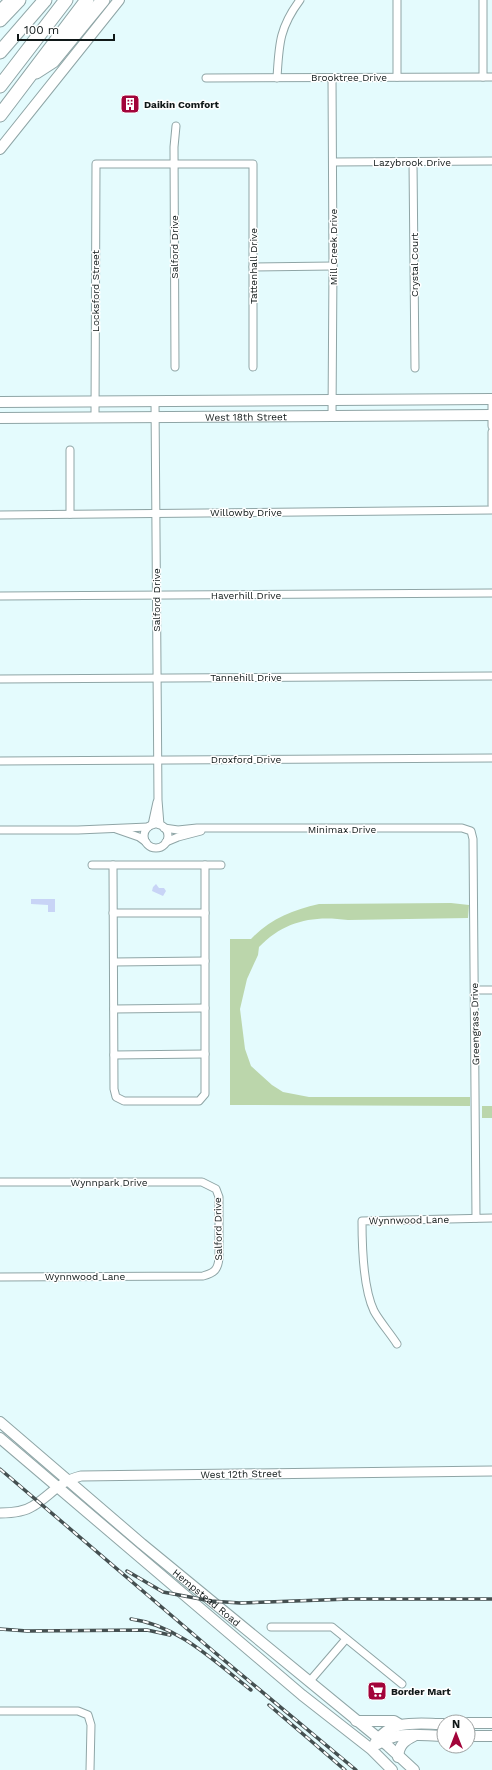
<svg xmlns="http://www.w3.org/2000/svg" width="492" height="1770" font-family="'Work Sans',sans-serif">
<rect width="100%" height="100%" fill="#e4fbfd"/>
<g fill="#bbd6ab">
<path d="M451,903l18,2 -1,13 -120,2c-35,-5 -64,1 -89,27l-1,8 -11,24 -7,30 5,40 6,17 21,19 11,7 26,5h161v9l-240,-1v-166h21c19,-20 41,-29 68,-35z"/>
<rect x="482" y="1106" width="10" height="12"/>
</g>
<g fill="#c8d4f6">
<path d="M156,884l3,4h5l2,3 -3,5 -11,-5 1,-4z"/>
<path d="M31,899h24v13h-7v-7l-17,-1z"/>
</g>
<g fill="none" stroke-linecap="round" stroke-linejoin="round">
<defs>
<g id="minor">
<path d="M397,0v77"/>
<path d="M483,0v77"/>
<path d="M206,78l286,-1"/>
<path d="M277,78c2,-33 2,-50 23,-78"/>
<path d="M332,78l1,188 -1,150"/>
<path d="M333,162l159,-1"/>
<path d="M413,162l2,206"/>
<path d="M253,267l80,-1"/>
<path d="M175,367l-1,-220 2,-21"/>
<path d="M492,399v27"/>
<path d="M155,401l3,399 2,25"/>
<path d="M95,418l1,-254h157v203"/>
<path d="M492,432v73"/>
<path d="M70,514v-64"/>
<path d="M0,515l492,-5"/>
<path d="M0,596l492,-3"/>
<path d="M0,679l492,-3"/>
<path d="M0,761l492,-3"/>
<circle cx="156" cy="836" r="12"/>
<path d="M152,825l5,-23"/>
<path d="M164,828l14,2 19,-2h265l9,3 2,8 3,379"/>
<path d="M116,829l23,8 7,5"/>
<path d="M0,830h78l70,-3"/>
<path d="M166,842l12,-5 23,-6"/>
<path d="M92,865h129"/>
<path d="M113,865l1,224 2,8 8,4h75l6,-7v-229"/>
<path d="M113,913h92"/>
<path d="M114,962l91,-1"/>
<path d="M475,990h17"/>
<path d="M114,1009l91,-1"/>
<path d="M114,1055l91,-1"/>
<path d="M0,1182h202l14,7 3,8v61c-1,12 -5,15 -16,18l-203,1"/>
<path d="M397,1344c-7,-11 -17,-22 -23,-33 -11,-23 -12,-65 -12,-90l130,-3"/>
<path d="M271,1627h61l70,57"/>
<path d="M309,1682l37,-43"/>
<path d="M0,1711h78l10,4 3,10 -1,45"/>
</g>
<path id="tertiary" d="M0,1513c11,0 24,-1 33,-7 18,-11 26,-25 48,-30l411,-5"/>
<g id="secondary">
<path d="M0,10l10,-10"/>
<path d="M0,149l119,-149"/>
<path d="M0,402l492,-3"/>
<path id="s1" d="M0,418l492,-3"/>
<path id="s2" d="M0,1422l142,122 246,202 26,24"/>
<path d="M0,1438l302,257 69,54 21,21"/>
<path d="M356,1721h38l5,3"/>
<path d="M468,1723h24"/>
<path d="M468,1736h24"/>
<path d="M375,1743c16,-25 44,-19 69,-19"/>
<path d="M378,1744c20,-14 43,-8 66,-8"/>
<path d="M398,1757c1,-12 6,-16 16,-21"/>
</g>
<g id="motorway">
<path d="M0,20l19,-20"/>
<path d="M0,52l45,-52"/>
<path d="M36,72l17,-11 50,-61"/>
<path d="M0,86l66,-86"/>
<path d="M0,115l87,-115"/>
</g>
</defs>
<use href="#minor" stroke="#8fa5a6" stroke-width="9"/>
<use href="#tertiary" stroke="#8fa5a6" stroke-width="11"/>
<use href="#secondary" stroke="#8fa5a6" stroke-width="12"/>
<use href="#motorway" stroke="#8fa5a6" stroke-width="15"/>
<use href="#minor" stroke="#fff" stroke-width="7"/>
<use href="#tertiary" stroke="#fff" stroke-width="9"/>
<use href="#secondary" stroke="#fff" stroke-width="10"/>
<use href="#motorway" stroke="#fff" stroke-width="13"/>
<defs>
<g id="rail">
<path d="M0,1469l213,182 143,119"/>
<path d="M127,1571l36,21 48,9 29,2 109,-4h143"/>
<path d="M131,1619c47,6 84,43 120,71"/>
<path d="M0,1629l27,2 120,-1 23,5"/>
<path d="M269,1705l76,65"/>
</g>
</defs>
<use href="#rail" stroke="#455051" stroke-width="3.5"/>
<use href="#rail" stroke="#fff" stroke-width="2" stroke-dasharray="6" stroke-linecap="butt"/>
</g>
<defs>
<symbol id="building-square" viewBox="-11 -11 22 22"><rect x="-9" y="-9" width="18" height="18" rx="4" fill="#a2043a" stroke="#fff"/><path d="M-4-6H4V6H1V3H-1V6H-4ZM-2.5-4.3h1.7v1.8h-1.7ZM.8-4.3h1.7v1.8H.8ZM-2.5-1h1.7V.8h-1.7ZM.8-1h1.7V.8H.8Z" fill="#fff"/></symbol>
<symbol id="supermarket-square" viewBox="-11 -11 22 22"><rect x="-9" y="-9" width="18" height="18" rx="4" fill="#a2043a" stroke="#fff"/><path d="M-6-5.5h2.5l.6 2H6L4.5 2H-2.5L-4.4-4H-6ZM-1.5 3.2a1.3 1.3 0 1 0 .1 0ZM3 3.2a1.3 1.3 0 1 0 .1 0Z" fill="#fff"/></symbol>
</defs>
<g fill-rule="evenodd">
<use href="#building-square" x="119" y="93" width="22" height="22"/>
<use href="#supermarket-square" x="366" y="1680" width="22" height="22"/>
</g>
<g text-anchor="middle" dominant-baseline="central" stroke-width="3" stroke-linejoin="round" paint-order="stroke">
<g font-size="10" fill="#101818" stroke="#fff">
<text x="349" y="77">Brooktree Drive</text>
<text x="412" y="162">Lazybrook Drive</text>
<text transform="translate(174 247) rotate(-90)">Salford Drive</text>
<text transform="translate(333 247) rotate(-90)">Mill Creek Drive</text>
<text transform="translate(414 265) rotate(-90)">Crystal Court</text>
<text transform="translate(253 266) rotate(-90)">Tattenhall Drive</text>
<text transform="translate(95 291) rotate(-90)">Locksford Street</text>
<text stroke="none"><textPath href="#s1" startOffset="246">West 18th Street</textPath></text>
<text x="246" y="512">Willowby Drive</text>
<text x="246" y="595">Haverhill Drive</text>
<text transform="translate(156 600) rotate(-90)">Salford Drive</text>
<text x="246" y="677">Tannehill Drive</text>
<text x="246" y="759">Droxford Drive</text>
<text x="342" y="829">Minimax Drive</text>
<text transform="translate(475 1024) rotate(-91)">Greengrass Drive</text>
<text x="109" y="1182">Wynnpark Drive</text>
<text transform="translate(409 1220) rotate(-1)">Wynnwood Lane</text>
<text transform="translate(218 1229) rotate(-91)">Salford Drive</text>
<text x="85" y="1276">Wynnwood Lane</text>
<text transform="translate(241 1474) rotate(-1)">West 12th Street</text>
<text stroke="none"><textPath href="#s2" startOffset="271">Hempstead Road</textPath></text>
</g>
<g font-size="10" font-weight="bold" fill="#101818" stroke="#fff" text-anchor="start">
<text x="144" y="104">Daikin Comfort</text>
<text x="391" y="1691">Border Mart</text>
</g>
</g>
<g transform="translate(456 1734)"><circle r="19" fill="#ffffff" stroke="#9fa3a3"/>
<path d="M0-3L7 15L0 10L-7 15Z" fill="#a2043a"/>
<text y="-6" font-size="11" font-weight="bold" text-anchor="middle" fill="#101818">N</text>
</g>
<path d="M18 34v6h96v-6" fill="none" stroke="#101818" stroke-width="2"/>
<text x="24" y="34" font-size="12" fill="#101818" stroke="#ffffff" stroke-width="3" paint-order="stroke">100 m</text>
</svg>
